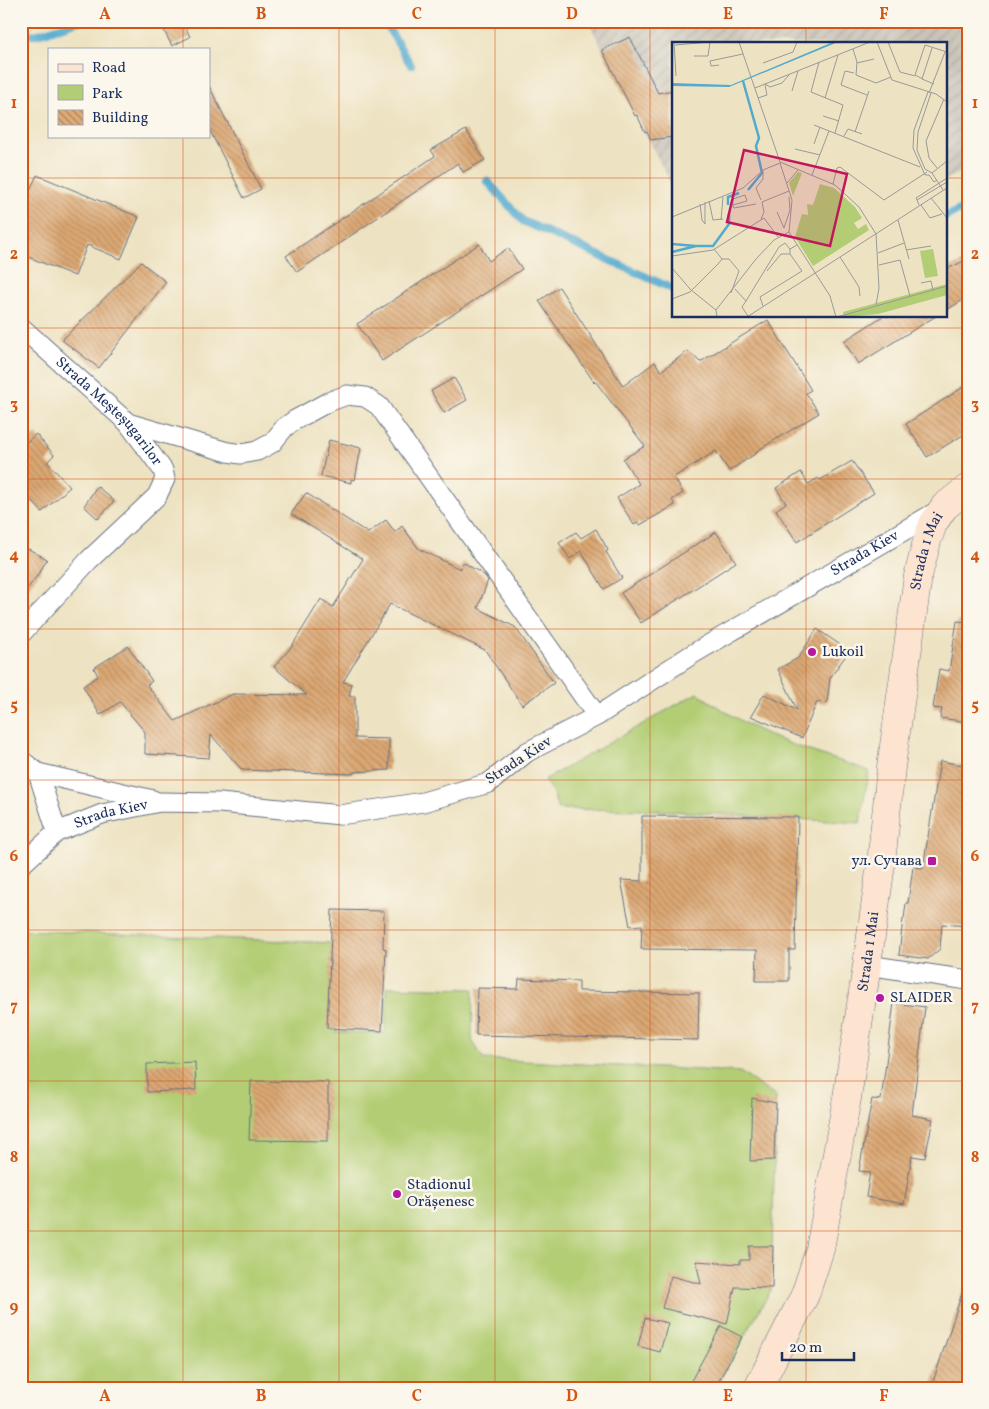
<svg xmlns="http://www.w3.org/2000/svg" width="989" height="1409" font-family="Vollkorn,serif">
<defs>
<pattern id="industrial-furrows" width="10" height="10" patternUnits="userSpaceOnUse" patternTransform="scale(1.25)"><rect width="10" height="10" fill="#c9c3b8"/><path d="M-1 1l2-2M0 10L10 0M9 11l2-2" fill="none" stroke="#aca8a1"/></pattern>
<pattern id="building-back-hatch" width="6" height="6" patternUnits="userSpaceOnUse" patternTransform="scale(1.25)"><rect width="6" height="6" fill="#dca873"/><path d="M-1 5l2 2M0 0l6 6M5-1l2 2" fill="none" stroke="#b28962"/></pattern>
</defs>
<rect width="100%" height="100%" fill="#fbf7ec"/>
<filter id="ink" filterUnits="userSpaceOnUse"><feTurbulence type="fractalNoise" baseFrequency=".02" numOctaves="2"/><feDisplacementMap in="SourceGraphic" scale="10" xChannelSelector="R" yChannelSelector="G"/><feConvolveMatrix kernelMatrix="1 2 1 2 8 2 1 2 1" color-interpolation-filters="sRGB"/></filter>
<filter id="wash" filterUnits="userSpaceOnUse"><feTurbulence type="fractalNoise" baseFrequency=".0096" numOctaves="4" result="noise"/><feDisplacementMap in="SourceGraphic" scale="20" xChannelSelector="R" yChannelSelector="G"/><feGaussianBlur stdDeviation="1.12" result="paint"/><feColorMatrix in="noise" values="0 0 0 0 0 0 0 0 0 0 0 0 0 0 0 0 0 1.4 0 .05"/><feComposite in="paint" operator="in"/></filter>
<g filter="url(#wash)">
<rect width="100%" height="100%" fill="#ede2c1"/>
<path fill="url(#industrial-furrows)" d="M588,21h380v148l-23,11v-136h-272v144z"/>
<g fill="#b2cd73" stroke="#667e68">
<path d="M697,693c31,21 63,41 99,53 24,9 49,16 73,25l-9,52 -205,-13 -97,-1 -6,-18 -8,-11z"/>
<path d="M21,930l313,13 -4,85 6,1v3l49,1 2,-46 86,2 -1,51 11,19 257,13 36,25 -5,193 -56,98h-694z"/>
</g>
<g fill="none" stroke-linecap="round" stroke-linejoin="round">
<g stroke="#53aacf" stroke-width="8">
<path d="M384,21l27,44"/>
<path d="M21,35l17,-1 41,-13"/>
<path d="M487,181l36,40 150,68"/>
<path d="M945,217l23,-11"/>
</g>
</g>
<g id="blocks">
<g fill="url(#building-back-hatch)">
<path d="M159,21h24l7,16 -18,9z"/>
<path d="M630,37l28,56 15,-3v47l-22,3 -4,-9 -2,1 -8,-17 -2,1 -33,-66z"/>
<path d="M209,86l52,103 -17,9 -35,-69z"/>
<path d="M466,130l19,30 -22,12 -5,-9 -161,109 -11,-16 149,-100 -4,-6z"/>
<path d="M37,175l102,42 -18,42 -34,-14 -12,31 -54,-22v-45z"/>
<path d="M479,244l10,17 19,-13 14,21 -140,92 -25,-37z"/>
<path d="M968,259v38l-23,14v-41z"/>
<path d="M141,262l25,20 -67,86 -37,-28z"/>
<path d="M559,287l64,99 32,-24 6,9 27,-20 12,11 68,-42 43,70 -5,3 13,20 -62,38 1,1 -29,19 -13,-20 -42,26 9,16 -11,7 3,5 -35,20 -1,-3 -5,3 -17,-27 22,-14 -16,-25 22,-13 -50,-65 -1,1 -55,-81z"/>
<path d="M883,316h53l-78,48 -14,-23z"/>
<path d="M454,378l13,22 -23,13 -13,-22z"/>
<path d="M968,384v48l-41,25 -21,-33z"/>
<path d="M36,434l18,21 -7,7 23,25 -28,25 -21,-23v-42z"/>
<path d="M329,440l32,8 -6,32 -4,-1v4l-30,-7z"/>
<path d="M852,461l22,32 -77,49 -21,-32 10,-7 -10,-15 25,-16 7,12 10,-6 2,2z"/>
<path d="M97,486l17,15 -16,18 -14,-13z"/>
<path d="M306,493l62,40 18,-13 9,12 7,-6 17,23 41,20 3,-7 21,13 4,5 -10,28 37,19 39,56 -32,22 -37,-55 -95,-46 -47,78 9,2 -3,12h6v42l34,1v31l-35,2 -1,2 -111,-4 -31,-35 -2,23 -64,-4v-22l-25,-30 -20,13 -17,-29 15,-10 -4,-8 34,-22 24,35 -5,4 28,36 58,-27 74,1 -33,-28 18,-21 29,-47 12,8 30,-48 -72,-45z"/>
<path d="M596,529l12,21 -2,2 16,26 -18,11 -23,-38 -11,8 -11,-16 17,-11 5,6z"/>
<path d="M716,532l20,30 -95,61 -20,-30z"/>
<path d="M21,545l26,14 -7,13 -19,25z"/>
<path d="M957,621l11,1v100l-28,-4 2,-9 -9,-1 6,-39 10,2z"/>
<path d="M817,629l32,22 -19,27 -3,25 -10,-1 -15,36 -51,-22 13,-22 33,16 -19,-41 20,-11z"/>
<path d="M940,761l28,5v66l-7,41h7v53l-26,-2 -2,25 -12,10 -29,-4 4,-36h1l2,-16h2l5,-36 10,1z"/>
<path d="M642,816l156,1 -3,133h-6v31h-33l1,-31 -116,-1 1,-24 -12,1 -9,-46 21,1z"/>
<path d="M332,910l52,1 -1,37 3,1 -4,82 -55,-3z"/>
<path d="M519,979l60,2v10l120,2 -1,47 -222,-5 1,-47 41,1z"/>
<path d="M894,1003l31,4 -13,108 21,4 -8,39 -13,-2 -8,48 -38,-7 4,-25 -11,-1 13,-72 9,1z"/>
<path d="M195,1062l1,28 -49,2v-28z"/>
<path d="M251,1081l77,1v59l-79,-1z"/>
<path d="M752,1098l24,5 -2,57 -24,1z"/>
<path d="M749,1246h24l-1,42 -37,-1 -8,37 -65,-16 9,-32 30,8 -5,-23 44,3v-4h9z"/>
<path d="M964,1287l4,1v100h-37z"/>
<path d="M645,1318l23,5 -8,29 -22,-6z"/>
<path d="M721,1326l21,11 -27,51h-28z"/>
</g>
</g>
</g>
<g filter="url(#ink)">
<use href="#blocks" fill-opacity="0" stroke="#646e81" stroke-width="1"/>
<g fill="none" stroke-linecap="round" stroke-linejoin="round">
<defs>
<g id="street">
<path id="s1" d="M21,327l107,96 35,47 2,9 -8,17 -68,64 -68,74"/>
<path d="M128,423l100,29 13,2 16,-3 15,-8 13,-16 10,-7 33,-18 19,-7 18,2 14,9 218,310"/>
<path d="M21,760l17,13 19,59"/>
<path d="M38,773l115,27"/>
<path id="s2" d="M21,865l36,-33 45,-18 58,-12 60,1 120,12 83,-13 66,-19 38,-31 70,-36 94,-61 250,-146"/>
<path d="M867,965l101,15"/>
</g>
<g id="secondary">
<path id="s3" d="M758,1388l47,-93 15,-46 27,-151 20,-133 14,-101 10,-97 27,-191 9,-35 6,-17 11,-17 24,-19"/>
</g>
</defs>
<use href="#street" stroke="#646e81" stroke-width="21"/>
<use href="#secondary" stroke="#646e81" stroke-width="29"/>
<use href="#street" stroke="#fff" stroke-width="19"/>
<use href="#secondary" stroke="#fde4d1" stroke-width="28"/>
</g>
</g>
<path fill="none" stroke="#d45514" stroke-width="1" stroke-opacity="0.55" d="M183,21v28M339,21v1367M495,21v1367M650,21v1367M806,21v23M183,136v1252M21,178h652M945,178h23M806,316v1072M21,328h947M21,479h947M21,629h947M21,780h947M21,930h947M21,1081h947M21,1231h947"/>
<g fill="#b5179e" stroke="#fbf7ec" stroke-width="2">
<circle cx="812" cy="652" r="5"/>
<rect x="927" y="856" width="10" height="10" rx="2.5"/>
<circle cx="880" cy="998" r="5"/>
<circle cx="397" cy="1194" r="5"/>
</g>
<g text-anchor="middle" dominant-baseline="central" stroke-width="5" stroke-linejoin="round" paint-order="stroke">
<g font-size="15" fill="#1b2f5e" stroke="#fbf7ec">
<text stroke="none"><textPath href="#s1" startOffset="122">Strada Meșteșugarilor</textPath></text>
<text stroke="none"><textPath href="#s2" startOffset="931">Strada Kiev</textPath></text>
<text stroke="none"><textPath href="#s3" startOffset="859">Strada 1 Mai</textPath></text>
<text transform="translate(519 761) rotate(-33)">Strada Kiev</text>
<text stroke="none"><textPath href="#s2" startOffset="106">Strada Kiev</textPath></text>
<text stroke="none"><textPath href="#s3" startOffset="454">Strada 1 Mai</textPath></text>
</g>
<g font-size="15" fill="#1b2f5e" stroke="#fbf7ec" text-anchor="start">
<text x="822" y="652">Lukoil</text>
<text x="922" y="861" text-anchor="end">ул. Сучава</text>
<text x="890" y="998">SLAIDER</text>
<text x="407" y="1185">Stadionul<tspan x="407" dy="17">Orășenesc</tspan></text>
</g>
</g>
<g transform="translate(672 42)">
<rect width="275" height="275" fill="#ede2c1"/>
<path d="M126,130l4,1 -9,23 -4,-13zM148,142l14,4 21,19 7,11 -8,5 4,6 8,-5 3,6 -56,36 -18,-29 7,-23 6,1 -1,-11 6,1zM261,207l5,27 -13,2 -5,-27zM275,242v11l-69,19 -34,3 -1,-5z" fill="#b2cd73"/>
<path d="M161,0h5l-109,45 -57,-1v-3l59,2z" fill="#53aacf"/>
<path fill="none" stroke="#53aacf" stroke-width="2.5" d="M71,39l16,57 -3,8 6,27 -14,17M56,163v-8l11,-4M0,202l24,2M0,210l24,-6h17l16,-22v-11"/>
<path fill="none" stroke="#999a99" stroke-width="1" d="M2,0l2,34M67,0l41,120 55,23 24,22 17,27M205,0l15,38 44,14 11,8M216,0l12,30 15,4M3,3l36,-3M260,6l-10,31 12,5M181,7l4,13 -1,13 20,8 15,-6M22,14h14l2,-14M147,20l-8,30 32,13 -8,28M91,21l30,-11 4,-10M185,21l17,-4M47,23l-8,1 -1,-5 33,-7M182,31l-9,-2 -4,14 26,10M251,37l-8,-4 10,-30 22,7M93,42l5,3 12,-4 7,-8M83,46l115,-46M120,49l6,-20M256,50l-14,38 -1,18 12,27h4l5,7 3,-2M257,51l16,-41M259,51l-13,39 -1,18 8,19 7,4 11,17M86,56l9,-3 -2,-10M153,56l13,-43M151,74l16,5M142,83l106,42M183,90l14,-41M172,94l4,-7 14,5M142,102l6,-17M123,107l25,6M108,121l12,37 -3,32 41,64 6,21M265,126l-8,-10 -3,-17 18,-42M260,131l15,-12M140,133l17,-44M115,141l11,-13M161,142l4,-16 3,-1 44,33 43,-28M259,156l16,20M89,158l-5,-12 7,-9v-9M245,158l-1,-2 31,-20M37,159l4,19 10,-1M28,162l2,16 3,4v-22M61,163l14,-4 -2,-6 -12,4v8l1,1 22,-4M247,163l-2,-5 30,-18M249,163l9,13 12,-4M105,170l7,16 6,-18 -1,-13M0,175l71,-29 20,-18 17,-7M89,177l3,-7 -2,-10 27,-11M49,178l2,-23M226,178l11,39M204,192l3,54 -3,17M234,208l25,-4M206,211l26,-10M0,214l41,-6 51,-32 14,19M168,215l19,30 1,9M50,217h7l10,12 -8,22M207,223l21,-5 10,36M0,226l19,22 25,20M95,229l14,-17h9v-5M249,241l10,-2 2,9M63,247l11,12 -4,6 6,9M0,257l18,-7 28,-28 4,-5 -8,-10M74,259l33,-54 6,-4 5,6 7,-4M91,264l-3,-9 42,-26 -12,-17M45,275l-1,-7 40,-51 18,-19 15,-8M75,275l200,-129M165,275l110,-31"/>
<path fill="#c2185b" fill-opacity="0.15" stroke="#c2185b" stroke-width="2.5" d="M72,108l103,24 -17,72 -103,-24z"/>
<rect width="275" height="275" fill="none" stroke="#1b2f5e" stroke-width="2.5"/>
</g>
<rect width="989" height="1409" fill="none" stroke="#fbf7ec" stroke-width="55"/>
<rect x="48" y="48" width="162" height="90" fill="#fbf7ec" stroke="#a1a7b3"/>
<rect x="58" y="64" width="25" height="8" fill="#fde4d1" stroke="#a1a7b3"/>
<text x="92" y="72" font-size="15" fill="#1b2f5e">Road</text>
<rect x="58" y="85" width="25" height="15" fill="#b2cd73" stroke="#a1a7b3"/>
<text x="92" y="98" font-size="15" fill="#1b2f5e">Park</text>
<rect x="58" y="110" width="25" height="15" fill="url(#building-back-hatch)" stroke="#a1a7b3"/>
<text x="92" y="122" font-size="15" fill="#1b2f5e">Building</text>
<path d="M782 1352v8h72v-8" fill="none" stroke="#1b2f5e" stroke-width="2.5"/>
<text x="789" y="1352" font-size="15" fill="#1b2f5e" stroke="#fbf7ec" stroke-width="4" paint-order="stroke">20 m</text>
<rect x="28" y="28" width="934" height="1354" fill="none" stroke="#d45514" stroke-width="2"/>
<g font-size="16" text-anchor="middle" font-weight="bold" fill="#d45514">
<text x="105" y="19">A</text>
<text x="261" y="19">B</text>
<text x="417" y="19">C</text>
<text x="572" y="19">D</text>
<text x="728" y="19">E</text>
<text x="884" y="19">F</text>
<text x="14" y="108">1</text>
<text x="975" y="108">1</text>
<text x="14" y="259">2</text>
<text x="975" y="259">2</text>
<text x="14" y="409">3</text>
<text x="975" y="409">3</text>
<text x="14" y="560">4</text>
<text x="975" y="560">4</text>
<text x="14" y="710">5</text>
<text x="975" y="710">5</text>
<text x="14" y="861">6</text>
<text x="975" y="861">6</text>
<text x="14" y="1011">7</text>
<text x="975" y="1011">7</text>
<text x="14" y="1162">8</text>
<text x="975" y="1162">8</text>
<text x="14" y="1312">9</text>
<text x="975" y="1312">9</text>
<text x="105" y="1401">A</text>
<text x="261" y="1401">B</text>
<text x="417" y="1401">C</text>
<text x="572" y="1401">D</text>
<text x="728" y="1401">E</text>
<text x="884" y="1401">F</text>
</g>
</svg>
